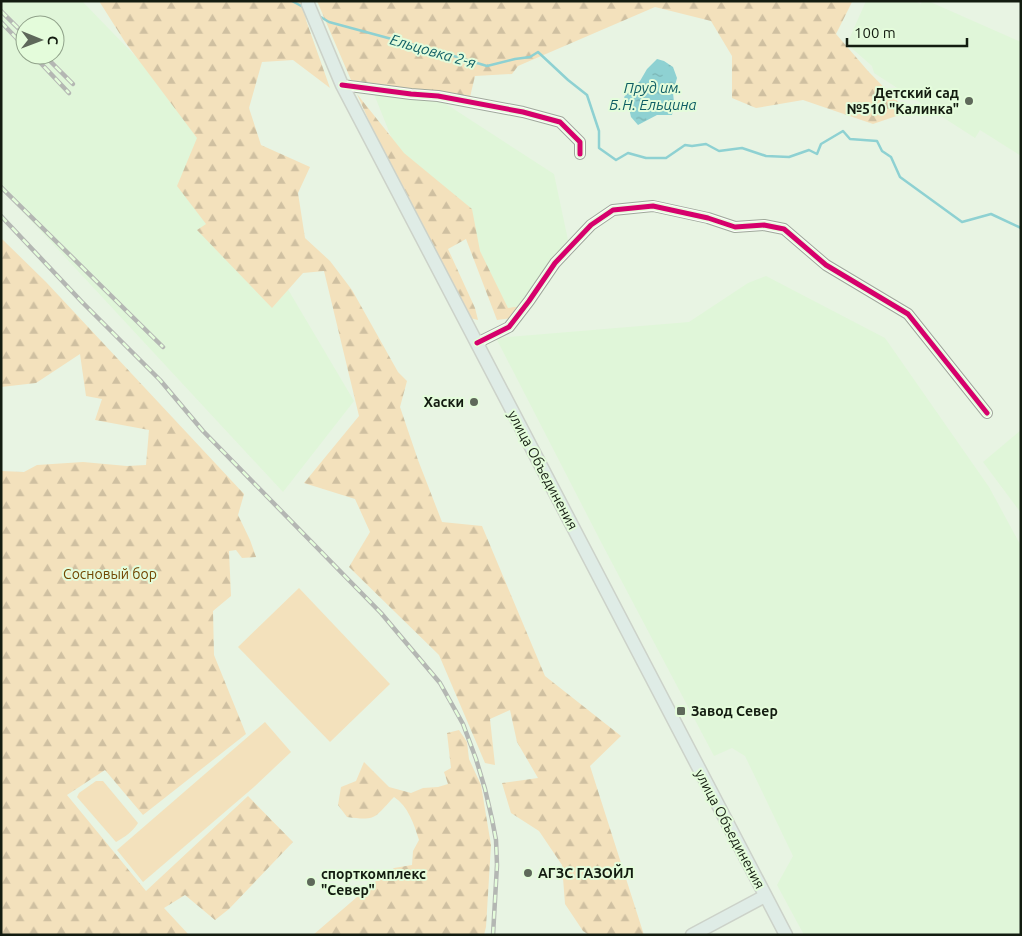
<svg xmlns="http://www.w3.org/2000/svg" width="1022" height="936" font-family="Ubuntu,sans-serif">
<defs>
<pattern id="forest-firs" width="22" height="20" patternUnits="userSpaceOnUse" patternTransform="scale(1.25)"><rect width="22" height="20" fill="#f3e1bc"/><path d="M5 1l3.5 6h-7zM16 11l3.5 6h-7z" fill="#cfc0a1"/></pattern>
<pattern id="water-ripples" width="26" height="14" patternUnits="userSpaceOnUse" patternTransform="scale(1.25)"><rect width="26" height="14" fill="#8ed1d2"/><path d="M2 4q2-2 4 0t4 0M15 11q2-2 4 0t4 0" fill="none" stroke="#7ab3b3"/></pattern>
</defs>
<rect width="100%" height="100%" fill="#e8f4e3"/>
<g fill="#e0f6d9" fill-rule="evenodd">
<path d="M1,1h81l91,94 181,306 -71,91 -282,-304zM25,25h30v30h-30z"/>
<path d="M866,1h48l7,3 1,-3h6l93,41v114l-41,-26 -5,8 -101,-65 -2,-7 -25,-22z"/>
<path d="M374,94l69,8 111,72 14,66 -21,25 -32,45 -11,2 -25,-50 -8,-50 -75,-63z"/>
<path d="M766,276l119,62 104,149 32,59v389h-217l-27,-50 16,-29 -48,-100 -13,-8 -18,8 -113,-214 -105,-204 193,-16 59,-39z"/>
<path d="M1021,430v83l-38,-51z"/>
</g>
<g fill="url(#forest-firs)">
<path d="M99,1h205l2,19 24,68 -37,-28 -31,2 -13,46 12,37 49,22 -12,26 7,45 25,23 22,29 46,82 9,9 -7,26 18,53 24,62 40,4 63,150 76,60 -31,30 54,169h-55l-6,-4 -18,-27 -3,-39 -23,-34 -28,-18 -9,-30 36,-5 -21,-36 -7,-32 -20,9 5,46 -10,-2 -46,-108 -90,-88 21,-35 -15,-33 -51,-16 55,-67 -35,-145 -21,2 -31,35 -75,-78 9,-6 -29,-38 20,-48 -72,-96z"/>
<path d="M317,1l535,1 -16,32 32,37 40,41 -35,12 -70,-24 -47,8 -24,-10v-42l-21,-35 -56,-14 -137,59 -6,8 -37,2 -5,21 -119,-17z"/>
<path d="M357,94l47,59 68,56 8,42 28,57 14,-2 -10,12 -15,2 -31,-81 -18,10 27,59 3,12 -8,-2 -82,-154z"/>
<path d="M1,238l45,44 198,212 -6,21 12,25 6,17 -14,1 -6,-8 -7,1 2,45 -18,15 1,44 32,79 -103,81 -38,-45 -38,25 79,96 102,-95 45,46 -64,67 -14,11 -30,-25 -21,13 25,27h-188v-464l23,1 13,-7 46,-3 44,4 19,-1 3,-35 -54,-10 7,-21 -16,-3 -6,-42 -44,29 -35,4z"/>
<path d="M459,730l8,12 2,17 12,26 10,60 -5,82 -2,8h-171l59,-51 22,-16 18,-3 1,-14 6,-11c-5,-16 -11,-34 -25,-43 -20,21 -17,24 -47,20l-9,-12 3,-18 15,-6 8,-19 25,25 22,6 12,-5 15,-1 10,-3 -4,-12 7,-4 -4,-35z"/>
</g>
<g fill="#f3e1bc">
<path d="M299,588l91,96 -60,58 -92,-95z"/>
<path d="M265,722l26,30 -37,35 -111,95 -26,-32z"/>
<path d="M96,781h7l35,42c-5,8 -13,14 -22,19l-39,-45 2,-4z"/>
</g>
<path fill="url(#water-ripples)" d="M657,59l7,2 9,6 4,11 -4,15 1,9 -2,13h-15l-19,10 -7,-8 -3,-13 -4,-7 16,-16 7,-12z"/>
<g fill="none" stroke-linecap="round" stroke-linejoin="round">
<g stroke="#8ed1d2" stroke-width="2.5">
<path d="M292,1l13,7"/>
<path d="M319,16l10,6 118,32 40,12 28,-7 15,-2 8,-5 30,28 19,15 12,36v17l17,12 12,-7 18,5h20l19,-13 7,1 14,-2 13,7 23,-3 24,8 23,1 20,-7 8,4 4,-10 22,-13 7,8 27,2 5,10 9,6 9,20 62,45 29,-8 30,14"/>
</g>
<defs>
<g id="minor">
<path d="M342,85l69,9 27,2 85,16 37,10 20,20v12"/>
<path d="M477,343l32,-16 20,-26 26,-38 36,-38 22,-15 40,-4 55,12 27,9 29,-2 20,4 42,36 82,49 79,99"/>
</g>
<g id="major">
<path d="M308,1v3l34,81 444,850"/>
<path d="M692,935l73,-39"/>
</g>
</defs>
<use href="#minor" stroke="#9fa89b" stroke-width="12"/>
<use href="#major" stroke="#ccd2c9" stroke-width="15"/>
<use href="#minor" stroke="#fcfdfb" stroke-width="10"/>
<use href="#major" stroke="#dfece6" stroke-width="12"/>
<defs>
<g id="rail">
<path d="M1,11l24,24"/>
<path d="M1,22l24,25"/>
<path d="M33,55l36,38"/>
<path d="M44,55l29,29"/>
<path d="M1,187l162,160"/>
<path d="M1,216l81,86 78,78 43,51 178,182 59,70 23,41 13,35 9,30 7,30 4,21 1,25 -4,70"/>
</g>
</defs>
<use href="#rail" stroke="#b4b7b3" stroke-width="4.5"/>
<use href="#rail" stroke="#e4fcdb" stroke-width="2.5" stroke-dasharray="8" stroke-linecap="butt"/>
<defs>
<g id="cycleway">
<path d="M342,85l69,9 27,2 85,16 37,10 20,20v12"/>
<path d="M477,343l32,-16 20,-26 26,-38 36,-38 22,-15 40,-4 55,12 27,9 29,-2 20,4 42,36 82,49 79,99"/>
</g>
</defs>
<use href="#cycleway" stroke="#e4fcdb" stroke-width="8"/>
<use href="#cycleway" stroke="#d6006c" stroke-width="5"/>
</g>
<g fill="#5e685a" stroke="#e4fcdb" stroke-width="2">
<circle cx="969" cy="101" r="5"/>
<circle cx="474" cy="402" r="5"/>
<rect x="676" y="706" width="10" height="10" rx="2.5"/>
<circle cx="528" cy="873" r="5"/>
<circle cx="311" cy="882" r="5"/>
</g>
<g text-anchor="middle" dominant-baseline="central" stroke-width="4" stroke-linejoin="round" paint-order="stroke">
<g font-size="14" font-weight="bold" fill="#131c10" stroke="#e4fcdb" text-anchor="start">
<text x="959" y="93" text-anchor="end">Детский сад<tspan x="959" dy="16">№510 "Калинка"</tspan></text>
<text x="464" y="402" text-anchor="end">Хаски</text>
<text x="691" y="711">Завод Север</text>
<text x="538" y="873">АГЗС ГАЗОЙЛ</text>
<text x="321" y="874">спорткомплекс<tspan x="321" dy="16">"Север"</tspan></text>
</g>
<g font-size="14" fill="#131c10" stroke="#e4fcdb">
<text transform="translate(543 470) rotate(62)">улица Объединения</text>
<text transform="translate(730 829) rotate(62)">улица Объединения</text>
</g>
<g font-size="14" fill="#714700" stroke="#e4fcdb">
<text x="110" y="574">Сосновый бор</text>
</g>
<g font-size="15" font-style="italic" fill="#0f5e65" stroke="#e4fcdb">
<text transform="translate(433 51) rotate(16)">Ельцовка 2-я</text>
<text x="653" y="87">Пруд им.<tspan x="653" dy="17">Б.Н. Ельцина</tspan></text>
</g>
</g>
<rect width="1022" height="936" fill="none" stroke="#131c10" stroke-width="5"/>
<g transform="translate(40 40) rotate(91)"><circle r="24" fill="#e4fcdb" stroke="#90a28a"/>
<path d="M0-4L9 19L0 12L-9 19Z" fill="#5e685a"/>
<text y="-8" font-size="14" font-weight="bold" text-anchor="middle" fill="#131c10">С</text>
</g>
<path d="M847 38v8h120v-8" fill="none" stroke="#131c10" stroke-width="2.5"/>
<text x="854" y="38" font-size="15" fill="#131c10" stroke="#e4fcdb" stroke-width="4" paint-order="stroke">100 m</text>
</svg>
